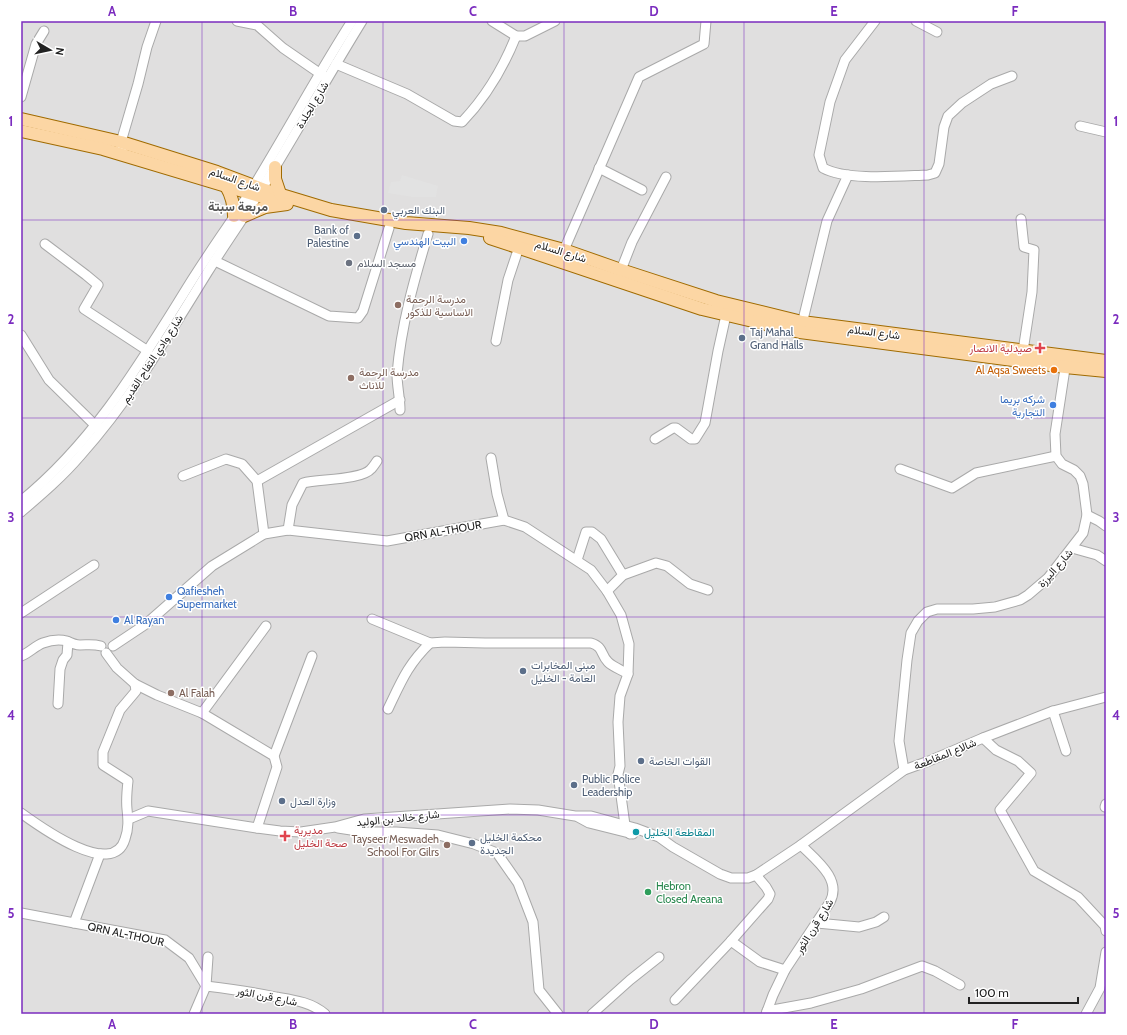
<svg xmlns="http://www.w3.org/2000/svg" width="1127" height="1035" font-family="Cabin,Vazirmatn,sans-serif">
<rect width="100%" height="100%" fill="#f2efe9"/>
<rect fill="#e0dfdf" x="21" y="21" width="1085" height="993"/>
<path fill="#e2e2e2" d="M402,175l36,11 -2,11h-23l-25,-4 3,-11 9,-1z"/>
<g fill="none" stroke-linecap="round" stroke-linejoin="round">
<defs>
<g id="minor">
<path d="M237,21l20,4 26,23 42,29"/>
<path d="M492,21l24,15h9l30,-15"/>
<path d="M875,21l-30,39 -15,42 -6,29 -5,24 4,13c24,13 77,8 105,7l7,-2 4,-9 5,-37 4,-11 14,-13 29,-19 21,-8"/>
<path d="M916,21l21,11"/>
<path d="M336,64l71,30 47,27 8,1c23,-24 42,-56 54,-86"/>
<path d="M21,97l15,-53 8,-13"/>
<path d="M1080,126l26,6"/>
<path d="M122,148l-1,-6 17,-58 9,-37 9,-26"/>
<path d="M599,168l43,22"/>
<path d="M1021,219l3,28 10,3 -2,42 -9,59"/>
<path d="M45,244l41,31 12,10 -14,24 64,42"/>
<path d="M564,250l75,-173 65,-33 2,-23"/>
<path d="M215,261l114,55 29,2 5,-7 26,-83"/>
<path d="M621,270l11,-28 34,-65"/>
<path d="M801,328l26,-107 21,-46"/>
<path d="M21,335l28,45 50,49"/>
<path d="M496,341l12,-61 11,-33"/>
<path d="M400,410c0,-12 -3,-24 -3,-36 4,-48 17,-94 31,-140"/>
<path d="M655,439l18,-11h3l15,11h4l10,-16 13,-72 8,-36"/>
<path d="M491,458l6,36 7,26"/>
<path d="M900,469l52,19 24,-15 80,-17"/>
<path d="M183,476l43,-17 16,5 15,17 7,53"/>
<path d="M257,481l143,-81"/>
<path d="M21,501c75,-61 121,-141 171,-221 20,-32 43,-63 63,-96 33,-54 63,-110 97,-163"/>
<path d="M21,512c21,-18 41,-35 59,-56 50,-56 88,-120 127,-183 18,-29 38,-57 56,-86 34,-55 65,-111 99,-166"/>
<path d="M1087,515l12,6 7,5"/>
<path d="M288,530l4,-25 11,-22c16,-4 59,-3 68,-14 2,-2 4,-5 6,-8"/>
<path d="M1072,548l25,7 9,6"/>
<path d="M577,560l9,-28h6l9,7 22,36"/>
<path d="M607,591l16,-16 33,-12 11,3 23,18 18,6"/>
<path d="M21,613l73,-48"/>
<path d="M372,619l58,24 15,-1 40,1h106c13,4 9,11 17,19 5,5 14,8 20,12"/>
<path d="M113,646l33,-22 66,-58 52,-32 24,-4 99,11 117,-21 21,7 66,43 16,21 14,24 8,29 -1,30 -8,22 -2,26 2,44 -2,8 7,51 5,9"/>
<path d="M106,653l11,15 18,16 22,11 45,18 72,43 3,11 -20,61"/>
<path d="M21,656c8,-3 14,-10 22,-13 8,-3 16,-4 24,-2 4,2 8,4 13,4 8,0 13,-1 21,1"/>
<path d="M58,704l2,-35 3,-9 4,-5 1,-13"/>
<path d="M388,709c13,-27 20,-45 42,-66"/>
<path d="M1053,711l13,40"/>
<path d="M202,713l64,-87"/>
<path d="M983,738l13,12 22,11 13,12 -31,37 34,61 44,26 27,29 1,5"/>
<path d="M274,756l38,-100"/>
<path d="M904,770l-5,-29 8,-81 4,-27 7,-12 9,-9 10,-3h36l22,-2 25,-7 8,-5 20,-17 35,-45 4,-18 -4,-31 -3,-8 -6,-6 -12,-6 -6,-8 -1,-22 11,-72"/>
<path d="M1105,807l1,-3"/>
<path d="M21,813c18,13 92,67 104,26 4,-11 3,-20 2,-30 -1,-9 0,-19 1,-28l-25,-16v-13l17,-42 16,-19 -1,-7"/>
<path d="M578,817l11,6 44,11"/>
<path d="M129,819l19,-8 109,17 23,3 21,1 34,-5 29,-8 146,-10 28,1 37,6h16l44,12 24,9 14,10 47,27 11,4h17l8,-3 45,-30 103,-75 25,-9 54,-23 70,-27 53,-14"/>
<path d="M338,828l26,4h32l42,3 36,9 23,9 21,30 15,39 6,68 19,24"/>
<path d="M21,913l144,27 24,18 17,28c24,3 47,6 70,11 18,3 35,5 49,17"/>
<path d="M74,923l26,-69"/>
<path d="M817,923l42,4 17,-5 8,-5"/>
<path d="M731,941l29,21 25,8"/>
<path d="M675,1000l56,-59 37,-42 2,-5 -4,-7 -10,-12"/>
<path d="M767,1011l44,-8 50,-14 61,-23 13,5 25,14"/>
<path d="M194,1014l12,-28 2,-29"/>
<path d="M592,1014l38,-34 29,-23"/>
<path d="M766,1014l7,-19 12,-25 45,-68c12,-23 -14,-42 -29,-57"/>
<path d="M1086,1014l14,-26 6,-36"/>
</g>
<g id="major">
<path d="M21,119l100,23 96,30 48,18 66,20 75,13 63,5 32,5 63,17 57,20 95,31 86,21 304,39"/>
<path d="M21,131l82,18 173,52"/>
<path d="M275,167v12l5,15"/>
<path d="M226,186c6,10 8,18 8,30"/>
<path d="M244,216l21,-9 22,-3"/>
<path d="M490,238l212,71 98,23 265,35 41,4"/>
</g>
</defs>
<use href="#minor" stroke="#a9a9a9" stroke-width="11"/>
<use href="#major" stroke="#a06b00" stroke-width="14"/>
<use href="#minor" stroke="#fff" stroke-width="9"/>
<use href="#major" stroke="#fcd6a4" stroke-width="12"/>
</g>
<path fill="none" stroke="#7b2cbf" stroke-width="1" stroke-opacity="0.55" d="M202,21v993M383,21v993M564,21v993M744,21v993M924,21v993M21,220h1085M21,418h1085M21,617h1085M21,815h1085"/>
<g fill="#5c6f8a" stroke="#fff" stroke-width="1.5">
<circle cx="384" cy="210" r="4"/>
<circle cx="357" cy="236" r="4"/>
<circle cx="742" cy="338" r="4"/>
<circle cx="523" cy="671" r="4"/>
<circle cx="641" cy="761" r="4"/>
<circle cx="574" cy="785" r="4"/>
<circle cx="282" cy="801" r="4"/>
<circle cx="472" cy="843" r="4"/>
</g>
<g fill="#3f7fe0" stroke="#fff" stroke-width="1.5">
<circle cx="464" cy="241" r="4"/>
<circle cx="1053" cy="405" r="4"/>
<circle cx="169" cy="597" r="4"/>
<circle cx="116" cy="620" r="4"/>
</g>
<circle fill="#6b7280" stroke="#fff" stroke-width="1.5" cx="349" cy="263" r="4"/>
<g fill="#8d6e63" stroke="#fff" stroke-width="1.5">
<circle cx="398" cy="305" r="4"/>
<circle cx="351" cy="378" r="4"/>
<circle cx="171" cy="693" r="4"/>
<circle cx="447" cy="845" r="4"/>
</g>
<g fill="#e0444e" stroke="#fff" stroke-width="1.5">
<path d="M1038 342h4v4h4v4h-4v4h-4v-4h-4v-4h4z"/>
<path d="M283 830h4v4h4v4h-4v4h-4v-4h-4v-4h4z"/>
</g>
<circle fill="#e8710a" stroke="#fff" stroke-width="1.5" cx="1054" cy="370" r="4"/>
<circle fill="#0f9aa8" stroke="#fff" stroke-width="1.5" cx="636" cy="832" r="4"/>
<circle fill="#2e9e5b" stroke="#fff" stroke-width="1.5" cx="648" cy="892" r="4"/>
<g text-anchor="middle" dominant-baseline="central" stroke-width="3" stroke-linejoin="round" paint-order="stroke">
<g font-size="11" fill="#222" stroke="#fff">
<text transform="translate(312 105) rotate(-59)">شارع الجلدة</text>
<text transform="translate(235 179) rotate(19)">شارع السلام</text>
<text transform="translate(561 251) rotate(17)">شارع السلام</text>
<text transform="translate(874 332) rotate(7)">شارع السلام</text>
<text transform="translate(152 359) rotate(-57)">شارع وادي التفاح القديم</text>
<text transform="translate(443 531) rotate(-10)">QRN AL-THOUR</text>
<text transform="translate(1055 568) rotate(-49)">شارع اليرزة</text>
<text transform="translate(945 754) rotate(-22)">شالاع المقاطعة</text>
<text transform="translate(398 818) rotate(-6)">شارع خالد بن الوليد</text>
<text transform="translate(814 926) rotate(-58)">شارع قرن الثور</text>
<text transform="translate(126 934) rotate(12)">QRN AL-THOUR</text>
<text transform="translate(267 996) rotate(11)">شارع قرن الثور</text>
</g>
<g font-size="11" fill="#4e5e75" stroke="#fff" text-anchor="start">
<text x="392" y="210">البنك العربي</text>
<text x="349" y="230" text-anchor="end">Bank of<tspan x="349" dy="13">Palestine</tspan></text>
<text x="750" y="332">Taj Mahal<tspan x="750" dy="13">Grand Halls</tspan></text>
<text x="531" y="665">مبنى المخابرات<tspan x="531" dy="13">العامة - الخليل</tspan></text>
<text x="649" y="761">القوات الخاصة</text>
<text x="582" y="779">Public Police<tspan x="582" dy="13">Leadership</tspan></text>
<text x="290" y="801">وزارة العدل</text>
<text x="480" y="837">محكمة الخليل<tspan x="480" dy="13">الجديدة</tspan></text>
</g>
<g font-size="11" fill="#366cbe" stroke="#fff" text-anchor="end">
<text x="456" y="241">البيت الهندسي</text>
<text x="1045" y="399">شركه بريما<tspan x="1045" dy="13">التجارية</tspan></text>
<text x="177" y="591" text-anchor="start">Qafiesheh<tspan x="177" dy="13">Supermarket</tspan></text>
<text x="124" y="620" text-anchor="start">Al Rayan</text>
</g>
<g font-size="11" fill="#5b616d" stroke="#fff" text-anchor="start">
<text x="357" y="263">مسجد السلام</text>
</g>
<g font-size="11" fill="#785e54" stroke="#fff" text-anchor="start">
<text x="406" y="299">مدرسة الرحمة<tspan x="406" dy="13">الاساسية للذكور</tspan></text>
<text x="359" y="372">مدرسة الرحمة<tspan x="359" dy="13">للاناث</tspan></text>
<text x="179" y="693">Al Falah</text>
<text x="439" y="839" text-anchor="end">Tayseer Meswadeh<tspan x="439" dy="13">School For Gilrs</tspan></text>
</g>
<g font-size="11" fill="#be3a42" stroke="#fff" text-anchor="end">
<text x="1032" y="348">صيدلية الانصار</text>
<text x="294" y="830" text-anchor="start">مديرية<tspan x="294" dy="13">صحة الخليل</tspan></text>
</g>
<g font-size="11" fill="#c56008" stroke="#fff" text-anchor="end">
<text x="1046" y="370">Al Aqsa Sweets</text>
</g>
<g font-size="11" fill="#0d838f" stroke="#fff" text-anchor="start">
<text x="644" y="832">المقاطعة الخليل</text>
</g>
<g font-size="11" fill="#27864d" stroke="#fff" text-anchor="start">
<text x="656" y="886">Hebron<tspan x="656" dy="13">Closed Areana</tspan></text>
</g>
<g font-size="13" font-weight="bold" fill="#555" stroke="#fff">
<text x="238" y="206">مربعة سبتة</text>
</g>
</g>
<rect width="1127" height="1035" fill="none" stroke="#ffffff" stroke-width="44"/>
<g transform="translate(50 50) rotate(99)" stroke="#ffffff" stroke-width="3" paint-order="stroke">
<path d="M0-3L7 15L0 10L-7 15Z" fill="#222222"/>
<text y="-6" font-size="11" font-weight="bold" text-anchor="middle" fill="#222222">N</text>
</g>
<path d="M969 997v6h109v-6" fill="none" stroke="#222222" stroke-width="2"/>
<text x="975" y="997" font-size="12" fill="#222222" stroke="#ffffff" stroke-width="3" paint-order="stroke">100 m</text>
<rect x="22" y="22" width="1083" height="991" fill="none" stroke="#7b2cbf" stroke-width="1.5"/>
<g font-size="13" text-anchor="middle" font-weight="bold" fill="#7b2cbf">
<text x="112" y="16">A</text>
<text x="293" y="16">B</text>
<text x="473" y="16">C</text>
<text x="654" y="16">D</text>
<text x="834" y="16">E</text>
<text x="1015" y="16">F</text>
<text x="11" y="126">1</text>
<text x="1116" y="126">1</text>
<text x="11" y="324">2</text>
<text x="1116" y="324">2</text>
<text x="11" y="522">3</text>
<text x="1116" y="522">3</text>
<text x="11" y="720">4</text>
<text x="1116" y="720">4</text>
<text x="11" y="918">5</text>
<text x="1116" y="918">5</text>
<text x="112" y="1029">A</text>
<text x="293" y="1029">B</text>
<text x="473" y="1029">C</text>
<text x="654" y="1029">D</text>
<text x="834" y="1029">E</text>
<text x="1015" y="1029">F</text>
</g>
</svg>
